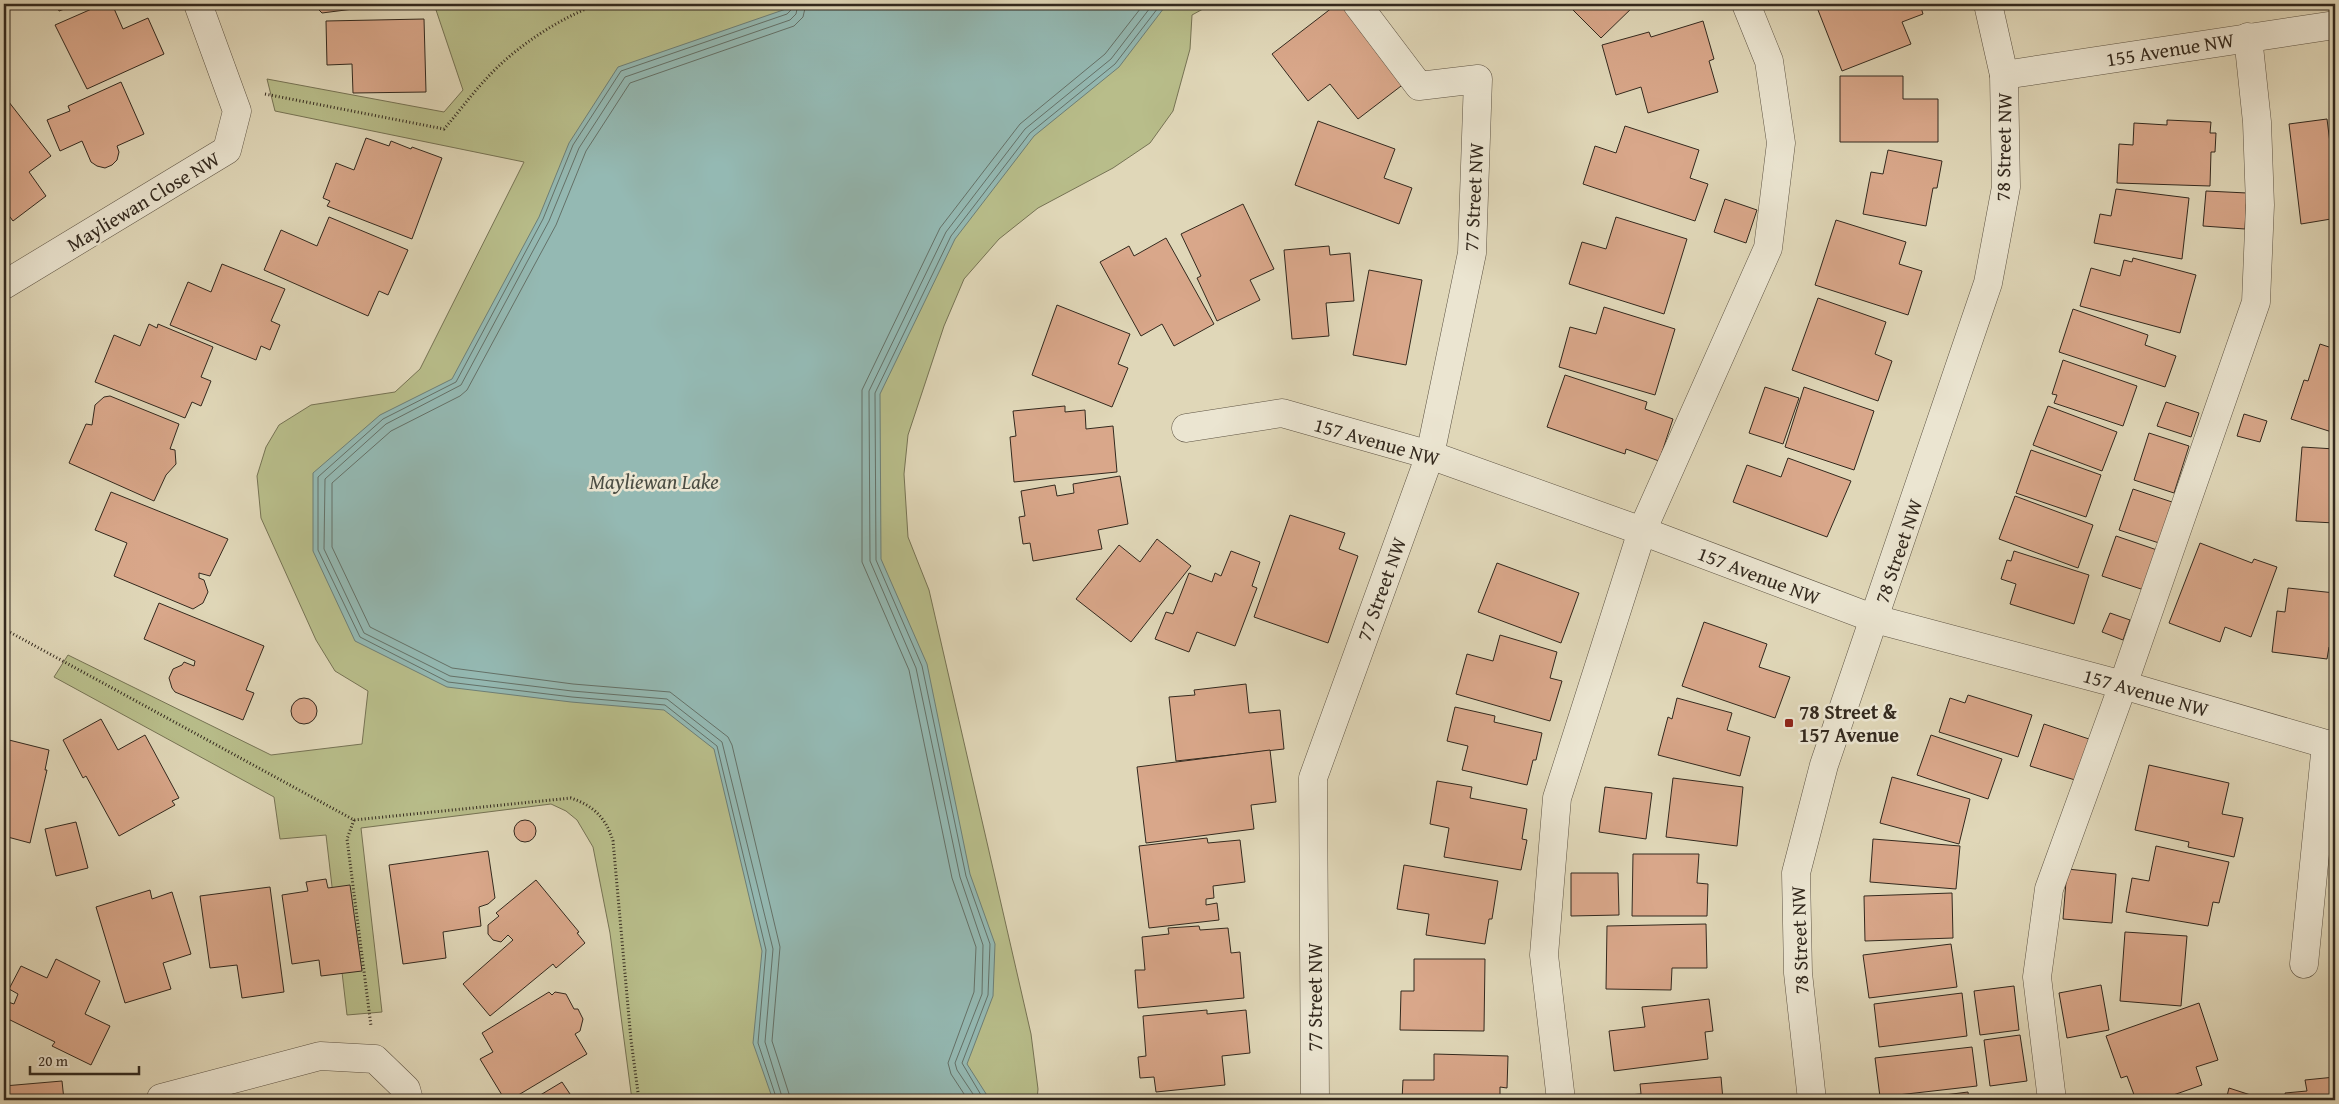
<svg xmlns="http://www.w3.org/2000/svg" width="2339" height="1104" font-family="'Gentium Book Plus',serif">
<rect width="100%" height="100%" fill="#e0d7b8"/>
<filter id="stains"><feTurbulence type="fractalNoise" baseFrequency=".004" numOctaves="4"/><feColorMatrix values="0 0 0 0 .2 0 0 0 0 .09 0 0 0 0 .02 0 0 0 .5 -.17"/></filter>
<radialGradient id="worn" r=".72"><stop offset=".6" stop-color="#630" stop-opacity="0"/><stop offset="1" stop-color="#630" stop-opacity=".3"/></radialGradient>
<path fill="#b8bd8a" stroke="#767354" d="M434,4h778l-20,11 -2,34 -17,62 -23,32 -37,25 -75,40 -39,31 -35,40 -20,47 -36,109 -4,39 4,63 21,53 102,444 7,55 -1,11h-405l-22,-167 -17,-86 -16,-27 -11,-9 -15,-7 -190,24 21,184 -35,3 -21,-180 -46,4 -6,-42 -220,-120 14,-22 203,100 91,-11 6,-53 -33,-20 -19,-31 -55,-122 -4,-42 9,-29 13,-22 32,-20 84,-13 25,-23 104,-207 -249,-51 -8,-32 177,33 19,-22z"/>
<path fill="#94b9b3" stroke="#6d7f77" d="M787,4h380l-48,63 -85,69 -79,103 -75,155 1,165 46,105 43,210 25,70 -2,52 -26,68 23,36h-217l-20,-57 9,-92 -48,-202 -50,-39 -93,-8 -124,-15 -92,-46 -42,-90v-78l67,-58 72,-36 87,-162 30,-74 49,-76 168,-58z"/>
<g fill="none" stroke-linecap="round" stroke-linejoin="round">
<g stroke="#647168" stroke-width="1">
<path d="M777,1100l-19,-57 8,-93 -49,-204 -52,-41 -93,-8 -124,-15 -88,-45 -42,-87v-73l65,-58 73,-37 87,-163 30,-74 48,-74 166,-57 4,-4 1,-6"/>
<path d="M783,1100l-18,-58 8,-93 -51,-207 -55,-43 -95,-8 -122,-15 -86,-43 -40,-84 1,-70 61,-55 75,-39 88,-164 30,-73 46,-71 165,-57 6,-6 2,-10"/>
<path d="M791,1100l-19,-59 8,-94 -48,-202 -4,-8 -58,-45 -97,-8 -121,-16 -82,-41 -38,-80v-64l59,-52 69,-35 7,-6 89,-165 30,-74 44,-68 164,-57 9,-9 3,-13"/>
<path d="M968,1100l-17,-26 -3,-11 26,-71 2,-45 -24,-69 -43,-208 -47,-108v-172l78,-162 80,-104 85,-70 39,-50"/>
<path d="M977,1100l-20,-30 -2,-7 27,-69 1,-49 -23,-68 -44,-209 -46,-107 -1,-170 77,-159 79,-103 86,-70 42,-55"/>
<path d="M984,1100l-22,-37 26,-68 2,-51 -24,-68 -44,-210 -46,-106 -1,-167 76,-157 79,-103 85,-69 46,-60"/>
</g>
</g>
<g fill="#d9a78a" stroke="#33291e">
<path d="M56,4h22l-19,7z"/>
<path d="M103,4h9l11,25 25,-11 16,36 -77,35 -32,-64z"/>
<path d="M313,4h79l-70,9z"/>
<path d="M1337,4h7l61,79 -47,36 -28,-35 -22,17 -36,-47z"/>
<path d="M1405,4h26l-26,3z"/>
<path d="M1567,4h69l-35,34z"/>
<path d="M1833,4h87l3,10 -21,8 9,22 -69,27 -24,-61z"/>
<path d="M2116,4h18l-16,5z"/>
<path d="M424,19l2,73 -73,1 -1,-29 -25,1 -1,-44z"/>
<path d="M1703,21l11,38 -5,2 9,31 -70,21 -7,-26 -25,8 -14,-50 47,-13 2,5z"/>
<path d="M1840,76h63v23h35v43h-98z"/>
<path d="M121,82l23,52 -27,12 2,6 -2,8 -5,5 -7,3 -8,-2 -6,-4 -9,-21 -22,10 -13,-31 23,-9 -2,-5z"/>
<path d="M5,97l46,59 -22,16 17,24 -33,25 -9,-12z"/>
<path d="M2327,119l4,32 4,-1v73l-3,1 -1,-5 -30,5 -12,-100z"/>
<path d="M2167,120l44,2 -1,11h6l-1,19h-4l-1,34 -93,-3 2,-39 14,1 1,-22 33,2z"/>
<path d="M1318,121l77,28 -11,29 28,10 -13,36 -104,-39z"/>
<path d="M1625,126l74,24 -9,28 18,6 -13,37 -112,-37 12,-38 21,7z"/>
<path d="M366,138l23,8 2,-5 20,8 1,-2 30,11 -30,81 -85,-33 3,-5 -7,-3 13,-35 18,7z"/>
<path d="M1888,150l54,11 -5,27h-4l-7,38 -63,-12 8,-42 12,2z"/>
<path d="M2116,189l73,9 -7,61 -88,-16 6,-29 11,2z"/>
<path d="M2206,191l41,2 -2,36 -42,-3z"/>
<path d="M1725,199l32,11 -11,33 -32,-11z"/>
<path d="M1243,204l31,65 -24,11 10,20 -43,21 -20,-43 4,-2 -20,-42z"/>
<path d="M329,217l79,33 -20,45 -9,-4 -11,25 -104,-46 17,-40 36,16z"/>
<path d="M1616,217l71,22 -23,75 -95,-30 13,-42 24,7z"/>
<path d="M1836,220l70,22 -7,22 23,7 -14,44 -93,-30z"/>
<path d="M1166,238l48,86 -40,22 -12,-22 -21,12 -41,-74 29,-16 5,10z"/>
<path d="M1329,246l1,9 20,-2 4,48 -28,2 3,33 -37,3 -8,-89z"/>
<path d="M2133,258l63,17 -16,58 -100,-27 11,-38 29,8 4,-16 8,2z"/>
<path d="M222,264l63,25 -14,32 9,4 -10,25 -9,-4 -5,14 -86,-35 18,-43 23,10z"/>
<path d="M1369,270l53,10 -16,85 -53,-10z"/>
<path d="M1818,298l68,24 -11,32 17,7 -14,40 -86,-31z"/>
<path d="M1057,305l73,29 -12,30 10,4 -16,39 -80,-32z"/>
<path d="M1604,307l71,22 -20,66 -96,-28 11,-40 26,7z"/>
<path d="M2073,309l75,26 -3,10 31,11 -11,31 -106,-35z"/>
<path d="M149,324l8,4 1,-4 55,23 -12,30 10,4 -10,25 -9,-4 -7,16 -90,-36 19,-47 26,11z"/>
<path d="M2320,344l15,5v84l-44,-14 13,-39 4,1z"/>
<path d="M2063,360l74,26 -14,40 -69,-23 3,-8 -5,-1z"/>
<path d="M1565,375l82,27 -2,7 28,10 -14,42 -33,-12 -1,5 -78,-27z"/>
<path d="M1765,387l34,11 -16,46 -34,-11z"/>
<path d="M1804,387l70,24 -20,59 -69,-23z"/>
<path d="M110,396l69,28 -9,25 5,1 1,14 -10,11 -12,26 -85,-38 17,-39 6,1 3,-20 9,-8z"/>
<path d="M2166,402l33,11 -8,24 -34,-11z"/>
<path d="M1065,406v6l20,-2 1,19 27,-3 4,46 -103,10 -4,-45 6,-1 -3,-25z"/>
<path d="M2048,406l69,26 -15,39 -69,-26z"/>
<path d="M2244,414l23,7 -7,21 -23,-6z"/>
<path d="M2149,433l40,13 -15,47 -40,-13z"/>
<path d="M2302,447l33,2v74l-39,-2z"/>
<path d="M2031,450l70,25 -15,42 -70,-24z"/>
<path d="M1788,458l63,23 -24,56 -94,-35 14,-37 34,12z"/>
<path d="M1120,476l8,48 -30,6 4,19 -69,12 -3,-18 -7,1 -4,-27 6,-1 -4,-25 34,-6 2,11 17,-3 -1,-9z"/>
<path d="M2133,489l39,13 -13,41 -40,-13z"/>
<path d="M111,492l117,47 -18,37 -11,-3v5l5,2 4,12 -5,11 -10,6 -79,-33 13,-33 -32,-13z"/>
<path d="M2015,496l78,29 -15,43 -79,-29z"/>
<path d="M1290,515l55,18 -6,16 19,7 -30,87 -74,-26z"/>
<path d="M2116,536l41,14 -13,40 -42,-14z"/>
<path d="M1157,539l34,27 -60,76 -55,-43 43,-54 21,17z"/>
<path d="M2200,543l52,20 2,-4 23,8 -26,70 -26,-10 -5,15 -51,-19z"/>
<path d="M1231,551l29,11 -8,24 5,2 -22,58 -38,-14 -8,20 -34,-13 11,-27 7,2 16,-41 23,9 3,-9 6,3z"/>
<path d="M2014,551l75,24 -15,49 -64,-20 6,-20 -15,-5 6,-19 4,1z"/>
<path d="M1497,563l82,30 -18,50 -83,-31z"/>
<path d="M2288,588l47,5v55l-6,-1 -2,12 -55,-7 5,-41 8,1z"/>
<path d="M159,603l105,43 -18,44 8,3 -11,27 -68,-28 -3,-4 -3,-10 4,-9 9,-4 2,-3 10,4 1,-5 -51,-22z"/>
<path d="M2110,613l20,7 -7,20 -21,-8z"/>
<path d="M1704,622l63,22 -8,23 31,10 -15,41 -93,-32z"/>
<path d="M1500,635l57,17 -7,26 12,3 -12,40 -94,-27 11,-40 26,7z"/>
<path d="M1246,684l3,29 31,-3 4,39 -108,12 -7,-64 26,-2 -1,-5z"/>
<path d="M1968,695l64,20 -14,42 -79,-25 11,-34 15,5z"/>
<path d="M1677,698l55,15 -5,17 23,7 -10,39 -82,-21 10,-38 4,2z"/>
<circle cx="304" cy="711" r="13"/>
<path d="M1455,707l40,9 -1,6 48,11 -6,27h-3l-6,25 -65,-15 6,-24 -21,-5z"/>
<path d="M101,719l17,31 27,-15 34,63 -7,3 3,4 -56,31 -33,-60 -3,2 -20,-38z"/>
<path d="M2044,724l45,15 -14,41 -45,-14z"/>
<path d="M1931,735l71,24 -14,40 -71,-24z"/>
<path d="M9,740l40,10 -4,20h2l-17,73 -26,-7v-78z"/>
<path d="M1270,750l6,52 -25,3 3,24 -108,14 -9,-76z"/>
<path d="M2149,765l80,18 -7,31 21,4 -9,39 -46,-10 1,-5 -54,-12z"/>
<path d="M1892,777l78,22 -11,45 -79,-21z"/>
<path d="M1673,778l70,9 -6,59 -71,-9z"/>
<path d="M1437,781l35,6 -2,11 57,11 -5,30 5,1 -6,30 -77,-13 5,-29 -19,-4z"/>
<path d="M1605,787l47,6 -6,46 -47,-7z"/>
<circle cx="525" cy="831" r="11"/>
<path d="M76,822l12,46 -32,8 -11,-47z"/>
<path d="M1207,838l1,5 32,-3 5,42 -32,4 1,12 -8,1v6l11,-2 2,17 -70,8 -10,-82z"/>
<path d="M1873,839l87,7 -4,43 -86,-7z"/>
<path d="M2156,846l73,16 -10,41 -6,-1 -5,24 -82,-14 6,-34 17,3z"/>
<path d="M488,851l7,47 -7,6 -9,3 2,19 -38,6 3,26 -43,6 -14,-99z"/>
<path d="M1633,854h66l-2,29 11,1 -1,32h-75z"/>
<path d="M1404,865l94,16 -6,38h-3l-4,25 -59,-9 3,-21 -32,-5z"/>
<path d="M2067,869l49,5 -4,49 -49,-4z"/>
<path d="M1571,873h47l1,42 -48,1z"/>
<path d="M326,879l2,9 22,-3 12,86 -41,5 -2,-16 -27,4 -10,-69 26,-4 -2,-9z"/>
<path d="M536,880l43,52 -2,1 8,10 -29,25 -3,-4 -63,52 -27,-32 50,-44 -5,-5 -7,7 -8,-2 -5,-6v-9l11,-9 -3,-3z"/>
<path d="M270,887l14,105 -42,6 -5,-33 -27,3 -10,-72z"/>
<path d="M150,890l2,9 20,-7 19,62 -28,9 8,26 -46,14 -29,-96z"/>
<path d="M1952,893l1,45 -88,3 -1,-45z"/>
<path d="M1706,924l1,44h-35l-1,22 -65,-1 1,-63z"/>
<path d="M1199,926l1,4 28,-2 3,25 9,-1 4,46 -106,10 -3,-38h10l-3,-33 27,-3 -1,-6z"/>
<path d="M2125,932l62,4 -6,70 -61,-5z"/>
<path d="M1951,944l6,43 -88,11 -6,-43z"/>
<path d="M56,959l44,22 -15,33 25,12 -19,39 -39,-19 3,-4 -51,-25 4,-15 6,2 4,-10 -9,-5 12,-23 26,12z"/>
<path d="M1414,959h71l-1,72 -84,-1 1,-39h13z"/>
<path d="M2101,985l8,45 -42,8 -8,-45z"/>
<path d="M2014,986l5,44 -39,5 -6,-44z"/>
<path d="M549,992l3,3 3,-3 11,2 8,15h4l5,10 -3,12 -5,3 12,20 -77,46h-5l-25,-41 13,-7 -11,-19z"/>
<path d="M1962,993l5,43 -88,11 -5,-43z"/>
<path d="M1709,999l4,32 -8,1 3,27 -94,12 -5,-40 36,-4 -3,-20z"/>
<path d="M2199,1003l19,57 -22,7 6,18 -43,15h-23l-9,-24 -6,2 -15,-42z"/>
<path d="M1207,1010v4l39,-4 4,43 -28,3 3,29 -69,7 -2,-15 -14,1 -2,-21 8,-1 -3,-40z"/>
<path d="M2020,1035l7,46 -37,5 -6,-46z"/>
<path d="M1972,1047l5,39 -97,11 -5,-39z"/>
<path d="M1434,1054l74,2 -1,32 -7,-1v13h-98l1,-20h31z"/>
<path d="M1721,1077l2,23h-121v-3l39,-3 -1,-10z"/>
<path d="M2335,1077v23h-49l-1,-7 22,-2 -2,-11z"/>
<path d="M62,1081l2,19h-60v-14z"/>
<path d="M562,1082l12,18h-42z"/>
<path d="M2229,1088l37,12h-61l6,-5 15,5z"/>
<path d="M1968,1092l1,8h-64z"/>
</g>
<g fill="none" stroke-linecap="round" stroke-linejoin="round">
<defs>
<g id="minor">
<path d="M2004,75l331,-50"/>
<path d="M4,285l223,-135 10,-39 -39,-107"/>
<path d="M1186,428l96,-15 148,42 212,76 233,88 248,66 203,59 9,-1"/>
<path d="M2304,964l22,-220"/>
<path d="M161,1098l159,-42 55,3 31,30 3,11"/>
<path d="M1315,1100l-2,-322 117,-323 42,-202 6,-174 -59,7 -62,-82"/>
<path d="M1561,1100l-17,-145 13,-157 85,-267 126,-283 13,-105 -12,-82 -23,-57"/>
<path d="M1812,1100l-14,-127 -2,-100 28,-108 164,-482 18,-96 -2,-112 -16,-71"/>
<path d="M2052,1100l-15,-123 12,-88 74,-204 133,-383 4,-97 -3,-83 -9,-85"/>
</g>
</defs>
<use href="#minor" stroke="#5e5444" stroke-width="29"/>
<g stroke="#33291e" stroke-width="3" stroke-dasharray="1 2.5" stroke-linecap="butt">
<path d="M265,94l179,35c14,-16 27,-34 42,-50 29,-32 72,-60 112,-75"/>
<path d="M4,629l350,191 217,-22c23,8 35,20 42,43l18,199 8,60"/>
<path d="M354,820l-7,19 24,187"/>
</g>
<use href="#minor" stroke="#ebe5d1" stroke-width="28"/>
</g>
<rect fill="#8f2418" stroke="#ebe5d1" stroke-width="2" x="1784" y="718" width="10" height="10" rx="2.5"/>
<g text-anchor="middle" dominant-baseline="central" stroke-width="5" stroke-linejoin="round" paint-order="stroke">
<g font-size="20" fill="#33291e" stroke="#ebe5d1">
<text transform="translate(2170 49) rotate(-9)">155 Avenue NW</text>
<text transform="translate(2003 147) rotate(-89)">78 Street NW</text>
<text transform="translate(1473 197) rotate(-87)">77 Street NW</text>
<text transform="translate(143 201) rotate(-31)">Mayliewan Close NW</text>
<text transform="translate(1377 441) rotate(16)">157 Avenue NW</text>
<text transform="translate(1898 551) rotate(-71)">78 Street NW</text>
<text transform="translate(1759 575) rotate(21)">157 Avenue NW</text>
<text transform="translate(1381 589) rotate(-70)">77 Street NW</text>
<text transform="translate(2146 692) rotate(16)">157 Avenue NW</text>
<text transform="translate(1799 940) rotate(-92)">78 Street NW</text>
<text transform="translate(1314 997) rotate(-90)">77 Street NW</text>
</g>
<g font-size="20" font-weight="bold" fill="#33291e" stroke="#ebe5d1" text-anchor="start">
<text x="1799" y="711">78 Street &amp;<tspan x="1799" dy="23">157 Avenue</tspan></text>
</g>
<g font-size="21" font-style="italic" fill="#4b4d43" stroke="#ebe5d1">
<text x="654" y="481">Mayliewan Lake</text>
</g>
</g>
<rect width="2339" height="1104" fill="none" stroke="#e0d7b8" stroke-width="20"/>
<rect x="5" y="5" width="2329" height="1094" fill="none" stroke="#33291e" stroke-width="2.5"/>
<rect x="10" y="10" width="2319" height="1084" fill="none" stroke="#33291e"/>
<path d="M30 1066v8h109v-8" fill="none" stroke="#33291e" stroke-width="2.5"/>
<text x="38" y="1066" font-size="15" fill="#33291e" stroke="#ebe5d1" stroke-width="4" paint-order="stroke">20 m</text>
<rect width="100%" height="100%" filter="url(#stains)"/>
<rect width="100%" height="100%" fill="url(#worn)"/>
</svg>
